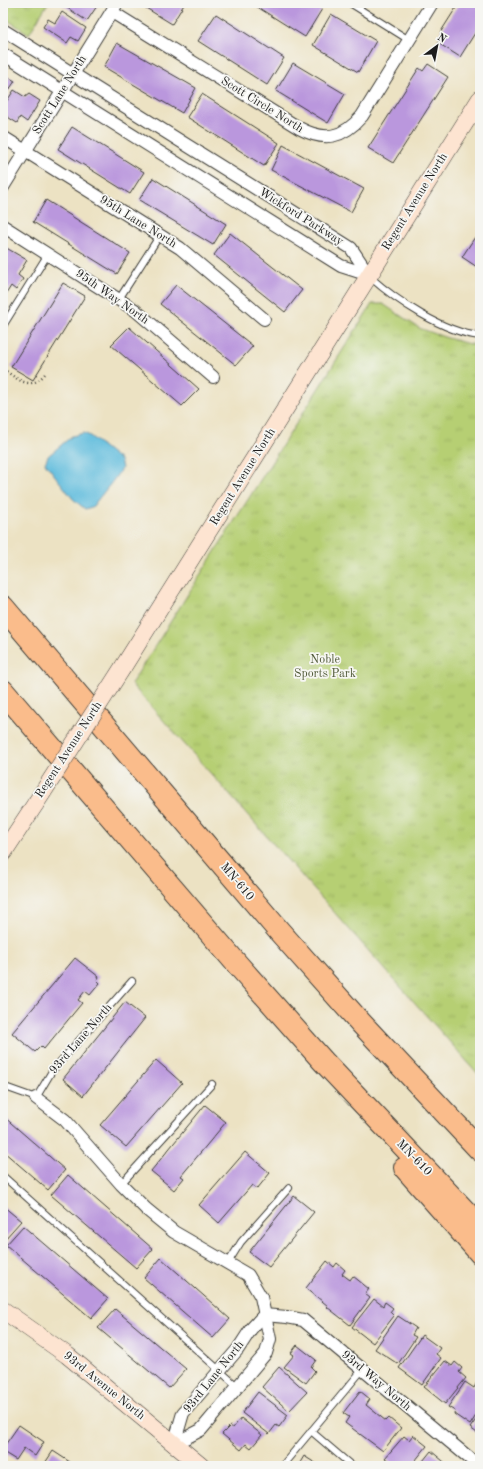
<svg xmlns="http://www.w3.org/2000/svg" width="483" height="1469" font-family="'Old Standard TT',serif">
<defs>
<pattern id="park-tufts" width="24" height="20" patternUnits="userSpaceOnUse"><rect width="24" height="20" fill="#b6cf73"/><path d="M3 7l-1-3M5 7V3M7 7l1-3M15 17l-1-3M17 17v-4M19 17l1-3" fill="none" stroke="#9cb163"/></pattern>
</defs>
<rect width="100%" height="100%" fill="#f6f6f2"/>
<filter id="ink" filterUnits="userSpaceOnUse"><feTurbulence type="fractalNoise" baseFrequency=".025" numOctaves="2"/><feDisplacementMap in="SourceGraphic" scale="8" xChannelSelector="R" yChannelSelector="G"/><feConvolveMatrix kernelMatrix="1 2 1 2 8 2 1 2 1" color-interpolation-filters="sRGB"/></filter>
<filter id="wash" filterUnits="userSpaceOnUse"><feTurbulence type="fractalNoise" baseFrequency=".012" numOctaves="4" result="noise"/><feDisplacementMap in="SourceGraphic" scale="16" xChannelSelector="R" yChannelSelector="G"/><feGaussianBlur stdDeviation="0.9" result="paint"/><feColorMatrix in="noise" values="0 0 0 0 0 0 0 0 0 0 0 0 0 0 0 0 0 1.4 0 .05"/><feComposite in="paint" operator="in"/></filter>
<g filter="url(#wash)">
<rect width="100%" height="100%" fill="#ece2c3"/>
<g fill="url(#park-tufts)" stroke="#697648">
<path d="M3,3h45l-19,31 -26,-17z"/>
<path d="M372,304h11l36,24 25,9 25,7 11,1v731l-349,-392z"/>
</g>
<path fill="#5fbcdd" stroke="#3e6c7c" d="M84,433l6,3 30,24 2,8 -10,14 -20,25 -7,2 -12,-10 -28,-36 3,-7 24,-20z"/>
<g id="blocks">
<g fill="#ba97dd">
<path d="M60,3h39l-12,18z"/>
<path d="M142,3h43l-13,21 -31,-19z"/>
<path d="M251,3h62l9,6 -17,28z"/>
<path d="M459,3h21v22l-20,32 -22,-14 5,-8 -3,-2z"/>
<path d="M62,12l24,16 -8,13 -7,-4 -4,6 -24,-16 5,-8 7,4z"/>
<path d="M216,14l68,44 -17,27 -69,-44z"/>
<path d="M331,14l45,27 -18,31 -45,-27z"/>
<path d="M117,43l79,45 -14,25 -78,-46z"/>
<path d="M293,63l52,31 -17,29 -52,-32z"/>
<path d="M428,64l20,13 -55,86 -25,-15 51,-80 4,3z"/>
<path d="M3,74l12,7 -12,18z"/>
<path d="M14,90l11,7 4,-3 11,7 -13,21 -7,-5 -3,6 -14,-9v-7z"/>
<path d="M202,94l77,49 -15,23 -77,-49z"/>
<path d="M72,127l72,45 -14,22 -72,-45z"/>
<path d="M283,145l81,44 -13,23 -80,-42z"/>
<path d="M153,178l73,46 -13,21 -74,-45z"/>
<path d="M46,200l84,53 -13,21 -84,-52z"/>
<path d="M230,233l72,57 -17,22 -71,-57z"/>
<path d="M475,237l5,3v29l-18,-12z"/>
<path d="M3,246l24,14 -9,15 5,4 -7,11 -5,-4 -8,13z"/>
<path d="M63,283l22,13 -52,84 -22,-13z"/>
<path d="M176,285l77,61 -17,19 -76,-61z"/>
<path d="M129,327l70,62 -17,17 -71,-61z"/>
<path d="M75,958l24,19 -2,3 3,3 -10,12 -5,-4 -7,9 4,3 -38,46 -3,-3 -6,6 -23,-19z"/>
<path d="M125,1002l20,16 -62,78 -20,-17z"/>
<path d="M156,1060l26,23 -56,64 -26,-22z"/>
<path d="M205,1105l21,17 -45,54 3,2 -10,12 -23,-19z"/>
<path d="M3,1116l62,54 -17,20 -45,-39z"/>
<path d="M245,1152l25,21 -13,16 -5,-4 -33,38 -20,-18z"/>
<path d="M68,1175l85,74 -17,19 -85,-73z"/>
<path d="M294,1196l20,16 -45,55 -20,-15z"/>
<path d="M3,1206l18,15 -17,19 -1,-1z"/>
<path d="M23,1226l85,73 -17,19 -85,-73z"/>
<path d="M161,1258l69,61 -17,19 -69,-60z"/>
<path d="M327,1261l7,6 3,-4 8,7 -3,4 8,6 3,-4 16,13 -4,5 5,4 -20,27 -23,-18 1,-1 -22,-18z"/>
<path d="M374,1299l9,7 2,-4 8,6 -3,4 4,4 -21,27 -21,-16z"/>
<path d="M115,1309l71,60 -17,19 -71,-60z"/>
<path d="M398,1316l18,12 -4,7 4,2 -18,27 -23,-15z"/>
<path d="M422,1335l18,13 -4,6 5,4 -19,27 -23,-17z"/>
<path d="M297,1345l19,15 -5,7 4,4 -9,12 -22,-16 10,-12 -3,-2z"/>
<path d="M445,1361l7,5 3,-4 7,6 -3,4 7,6 -21,26 -21,-17z"/>
<path d="M279,1367l28,25 -18,19 -27,-24z"/>
<path d="M465,1382l9,6 3,-6 3,2v25l-10,16 -16,-11 1,-3 -7,-4z"/>
<path d="M360,1391l10,8 -4,6 20,16 3,-3 12,10 -18,23 -38,-28 4,-6 -6,-4z"/>
<path d="M258,1392l30,23 -9,12 -3,-2 -7,9 -27,-21z"/>
<path d="M480,1414v21l-10,-7z"/>
<path d="M241,1418l21,17 -11,13 -5,-4 -5,6 -19,-16 8,-8 3,2z"/>
<path d="M19,1425l25,17 -9,14 -11,-8 -8,12 -13,-8v-4z"/>
<path d="M413,1435l14,11 -16,20h-16l-10,-8 19,-22 5,4z"/>
<path d="M53,1451l23,15h-33z"/>
<path d="M431,1451l18,15h-30z"/>
<path d="M304,1456l16,10h-22z"/>
</g>
</g>
</g>
<g filter="url(#ink)">
<use href="#blocks" fill-opacity="0" stroke="#3b3a35" stroke-width="1"/>
<g fill="none" stroke-linecap="round" stroke-linejoin="round">
<defs>
<g id="lane">
<path d="M350,3l59,37"/>
<path d="M470,116l10,7"/>
<path d="M370,277c27,24 73,55 110,59"/>
<path d="M119,299l41,-64"/>
<path d="M3,326l45,-72"/>
<path d="M3,1089l5,-1 28,10 16,-27 80,-90"/>
<path d="M3,1176l235,211"/>
<path d="M121,1184l91,-100"/>
<path d="M228,1263l13,-21 48,-54"/>
<path d="M311,1431l41,35"/>
<path d="M282,1466l81,-97"/>
</g>
<g id="street">
<path d="M112,12l187,116c26,14 44,10 63,-12l70,-113"/>
<path d="M3,30l348,218 18,27"/>
<path d="M3,54l338,212 28,9"/>
<path d="M3,137l177,111 84,71"/>
<path d="M3,187l114,-184"/>
<path d="M3,226l132,84 78,67"/>
<path d="M36,1098l29,22 56,64 25,25 28,23 74,43 13,22 9,42 -4,14 -65,77 -27,14"/>
<path d="M264,1315l23,2 16,3 176,146"/>
<path d="M174,1444l9,-31 55,-64 13,-20 13,-14"/>
</g>
<g id="secondary">
<path d="M123,667l357,-568"/>
<path d="M3,853l33,-50"/>
<path d="M3,1310l64,45 134,111"/>
</g>
<g id="highway">
<path d="M3,607l276,324 81,91 120,128"/>
<path d="M3,691l234,273 86,97 157,166"/>
<path d="M405,1168l75,85"/>
</g>
</defs>
<use href="#lane" stroke="#3b3a35" stroke-width="8"/>
<use href="#street" stroke="#3b3a35" stroke-width="14"/>
<use href="#secondary" stroke="#3b3a35" stroke-width="18"/>
<use href="#highway" stroke="#3b3a35" stroke-width="24"/>
<path stroke="#3b3a35" stroke-width="2.5" stroke-dasharray="1 3" stroke-linecap="butt" d="M3,369c15,10 27,23 42,5"/>
<use href="#lane" stroke="#fff" stroke-width="6"/>
<use href="#street" stroke="#fff" stroke-width="12"/>
<use href="#secondary" stroke="#fde4d1" stroke-width="17"/>
<use href="#highway" stroke="#fabc8b" stroke-width="22"/>
<defs>
<path id="secondary-bridge" d="M36,803l87,-136"/>
</defs>
<use href="#secondary-bridge" stroke="#3b3a35" stroke-width="18" stroke-linecap="butt"/>
<use href="#secondary-bridge" stroke="#fde4d1" stroke-width="17"/>
</g>
</g>
<g text-anchor="middle" dominant-baseline="central" stroke-width="3.5" stroke-linejoin="round" paint-order="stroke">
<g font-size="12" fill="#1c1c1c" stroke="#f6f6f2">
<text transform="translate(60 95) rotate(-58)">Scott Lane North</text>
<text transform="translate(262 105) rotate(32)">Scott Circle North</text>
<text transform="translate(415 202) rotate(-58)">Regent Avenue North</text>
<text transform="translate(301 217) rotate(32)">Wickford Parkway</text>
<text transform="translate(138 222) rotate(32)">95th Lane North</text>
<text transform="translate(112 297) rotate(35)">95th Way North</text>
<text transform="translate(243 477) rotate(-58)">Regent Avenue North</text>
<text transform="translate(69 750) rotate(-57)">Regent Avenue North</text>
<text transform="translate(237 882) rotate(50)">MN-610</text>
<text transform="translate(81 1039) rotate(-49)">93rd Lane North</text>
<text transform="translate(414 1158) rotate(46)">MN-610</text>
<text transform="translate(214 1377) rotate(-51)">93rd Lane North</text>
<text transform="translate(376 1381) rotate(40)">93rd Way North</text>
<text transform="translate(104 1386) rotate(39)">93rd Avenue North</text>
</g>
<g font-size="12" fill="#525b3a" stroke="#f6f6f2">
<text x="325" y="660">Noble<tspan x="325" dy="14">Sports Park</tspan></text>
</g>
</g>
<rect width="483" height="1469" fill="none" stroke="#f6f6f2" stroke-width="16"/>
<g transform="translate(437 46) rotate(32)" stroke="#f6f6f2" stroke-width="3" paint-order="stroke">
<path d="M0-3L7 15L0 10L-7 15Z" fill="#1c1c1c"/>
<text y="-6" font-size="11" font-weight="bold" text-anchor="middle" fill="#1c1c1c">N</text>
</g>
</svg>
